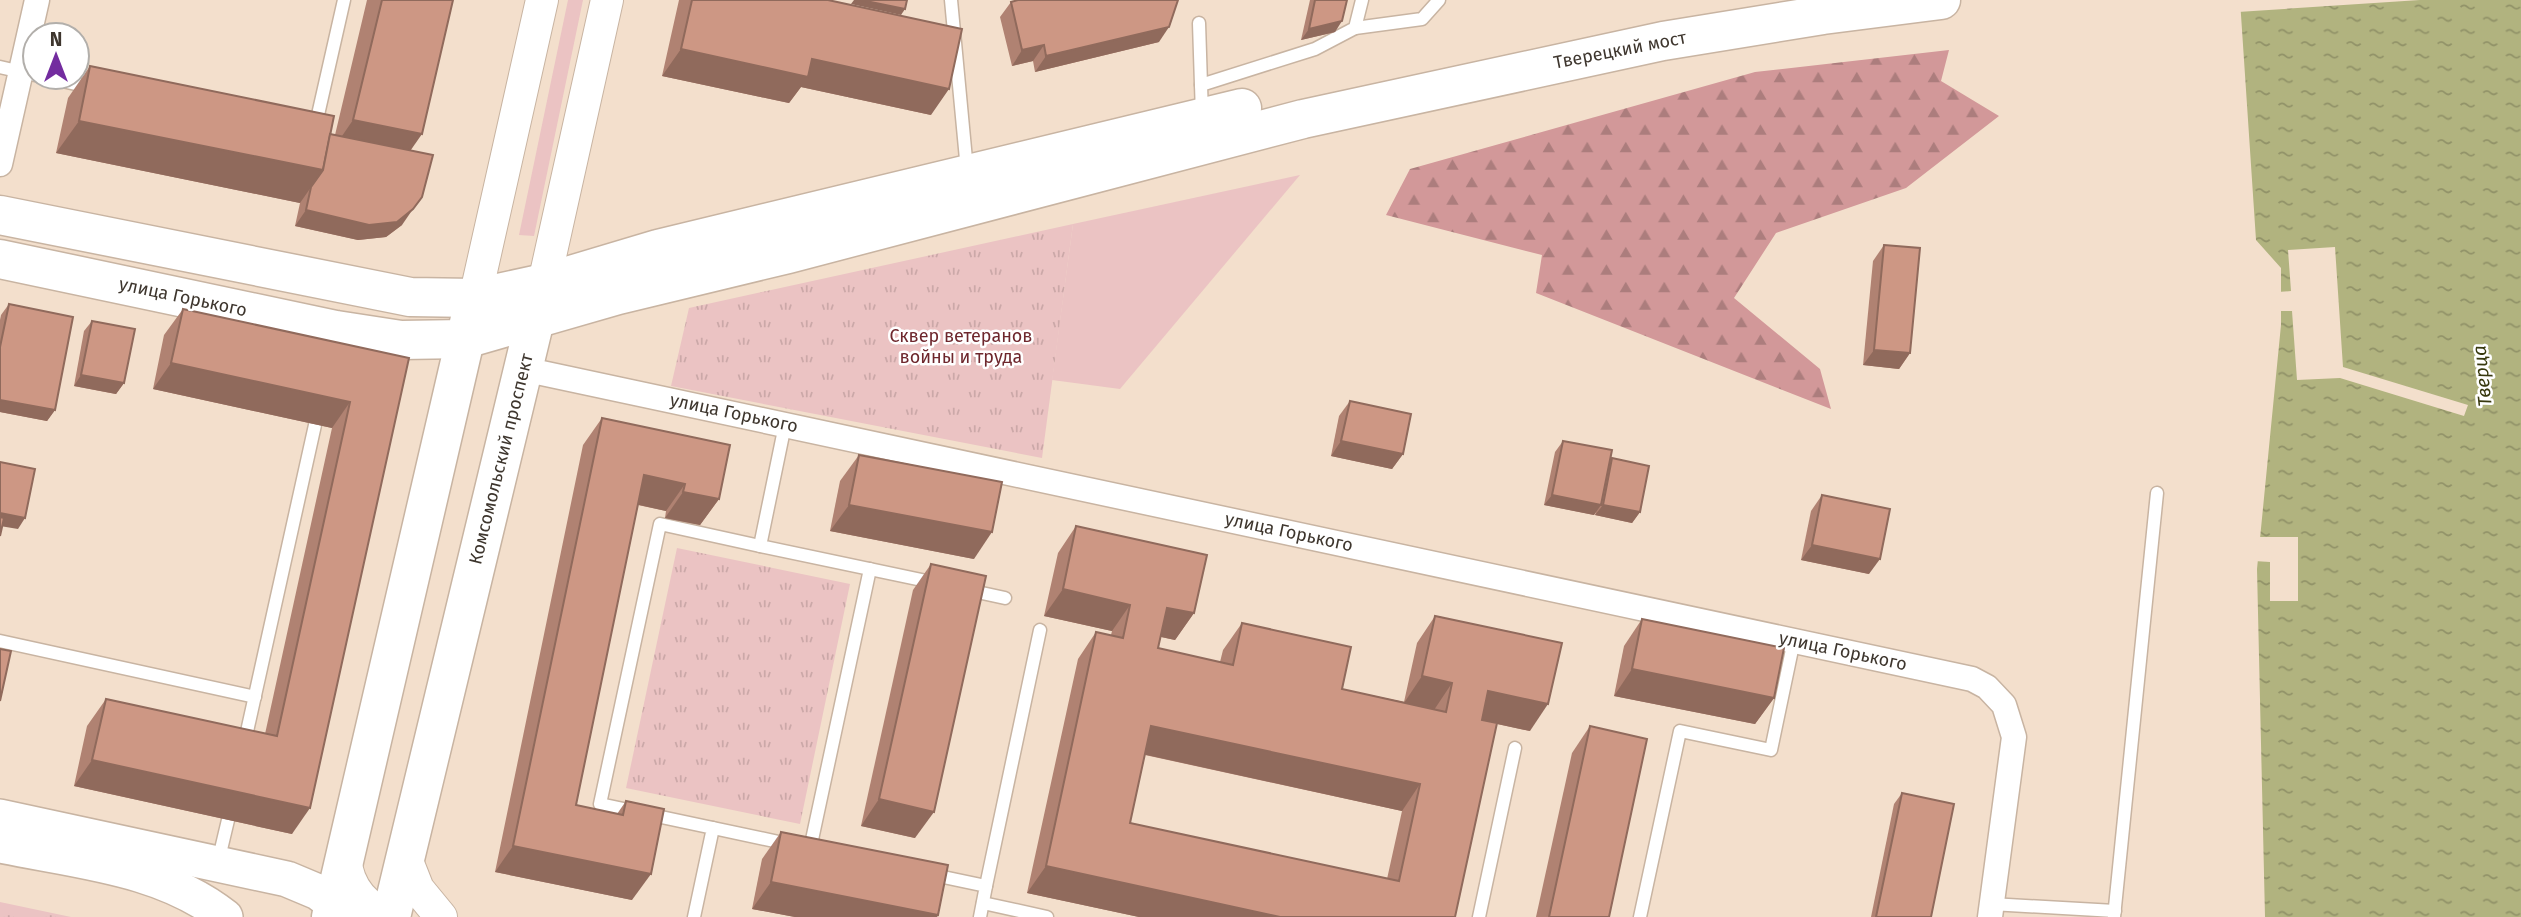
<svg xmlns="http://www.w3.org/2000/svg" width="2521" height="917" font-family="'Fira Sans',sans-serif">
<defs>
<pattern id="forest-firs" width="22" height="20" patternUnits="userSpaceOnUse" patternTransform="scale(1.75)"><rect width="22" height="20" fill="#d29899"/><path d="M5 1l3.5 6h-7zM16 11l3.5 6h-7z" fill="#ac7d7d"/></pattern>
<pattern id="park-tufts" width="24" height="20" patternUnits="userSpaceOnUse" patternTransform="scale(1.75)"><rect width="24" height="20" fill="#ebc3c3"/><path d="M3 7l-1-3M5 7V3M7 7l1-3M15 17l-1-3M17 17v-4M19 17l1-3" fill="none" stroke="#cba8a8"/></pattern>
<pattern id="water-ripples" width="26" height="14" patternUnits="userSpaceOnUse" patternTransform="scale(1.75)"><rect width="26" height="14" fill="#b1b37f"/><path d="M2 4q2-2 4 0t4 0M15 11q2-2 4 0t4 0" fill="none" stroke="#919268"/></pattern>
</defs>
<rect width="100%" height="100%" fill="#f3dfcc"/>
<g fill="#ebc3c3">
<path d="M568,0h15l-49,236 -15,-1z"/>
<path d="M1300,175l-180,214 -68,-9 21,-156z"/>
</g>
<path fill="url(#forest-firs)" d="M1949,50l-8,31 58,35 -93,72 -130,45 -42,65 86,71 11,40 -295,-116 6,-38 -156,-40 24,-46 345,-97z"/>
<g fill="url(#park-tufts)">
<path d="M1073,224l-31,234 -371,-72 18,-78z"/>
<path d="M677,548l173,36 -50,240 -174,-36z"/>
<path d="M0,902l71,15h-71z"/>
</g>
<path fill="url(#water-ripples)" d="M2240,0h281v917h-256l-8,-348 24,-244v-57l-25,-28z"/>
<g fill="#f3dfcc">
<path d="M2237,0h183l-182,12z"/>
<path d="M2335,247l8,120 125,38 -4,11 -124,-38 -43,2 -5,-69h-14v-19l13,-1 -3,-41z"/>
<path d="M2257,537h41v64h-28v-39l-16,-1z"/>
</g>
<g fill="none" stroke-linecap="round" stroke-linejoin="round">
<defs>
<g id="service">
<path d="M951,0l16,170"/>
<path d="M1199,23l2,62"/>
<path d="M1355,28l67,-9 17,-19"/>
<path d="M0,67l35,8"/>
<path d="M45,77l48,11"/>
<path d="M1202,114l-1,-29 114,-36 40,-21 7,-28"/>
<path d="M315,128l29,-128"/>
<path d="M785,425l-25,121 176,37"/>
<path d="M968,590l37,8"/>
<path d="M0,641l255,56"/>
<path d="M244,745l71,-320"/>
<path d="M713,828l75,16"/>
<path d="M810,849l60,-280"/>
<path d="M218,862l10,-42"/>
<path d="M929,874l57,12 -6,31"/>
<path d="M986,886l54,-256"/>
<path d="M983,903l64,14"/>
<path d="M1991,904l124,7"/>
<path d="M694,917l19,-89 -113,-24 60,-280 100,22"/>
<path d="M1479,917l36,-169"/>
<path d="M1640,917l40,-186 91,19 23,-110"/>
<path d="M2114,917l43,-424"/>
</g>
<g id="minor">
<path d="M0,164l37,-164"/>
<path d="M523,369l1449,310 15,8 17,18 10,32 -24,180"/>
</g>
<g id="tertiary">
<path d="M544,283l63,-283"/>
<path d="M475,298l67,-298"/>
<path d="M405,856l13,33 23,28"/>
<path d="M345,858c3,30 21,51 49,59"/>
</g>
<g id="secondary">
<path d="M0,817l287,62 31,13 33,25"/>
<path d="M0,845c77,16 162,22 225,72"/>
</g>
<g id="primary">
<path d="M0,215l410,82 65,1 69,-15 114,-34 584,-141"/>
<path d="M0,259l336,71 65,10 64,-1 153,-44 170,-41 515,-135 360,-78 160,-26 118,-15"/>
<path d="M331,917l140,-603"/>
<path d="M391,917l149,-618"/>
</g>
</defs>
<use href="#service" stroke="#c8b4a2" stroke-width="15"/>
<use href="#minor" stroke="#c8b4a2" stroke-width="27"/>
<use href="#tertiary" stroke="#c8b4a2" stroke-width="34"/>
<use href="#secondary" stroke="#c8b4a2" stroke-width="38"/>
<use href="#primary" stroke="#c8b4a2" stroke-width="41"/>
<use href="#service" stroke="#fff" stroke-width="12"/>
<use href="#minor" stroke="#fff" stroke-width="24"/>
<use href="#tertiary" stroke="#fff" stroke-width="32"/>
<use href="#secondary" stroke="#fff" stroke-width="35"/>
<use href="#primary" stroke="#fff" stroke-width="38"/>
</g>
<g fill="#b08272" fill-rule="evenodd">
<path d="M367,0h86l-43,150 -8,75 -16,12 -28,3 -63,-14 5,-23 -244,-50 12,-55 22,-32 245,69z"/>
<path d="M679,0h149l103,115 -130,-28 -12,16 -127,-27z"/>
<path d="M1310,0h37l-12,32 -34,8z"/>
<path d="M1011,2l148,40 -124,30 -2,-11 -21,5 -12,-49z"/>
<path d="M1884,245l26,108 -11,16 -36,-4 10,-104z"/>
<path d="M9,304l46,106 -8,11 -47,-9v-92l1,-5z"/>
<path d="M183,309l226,49 -117,476 -218,-48 13,-60 19,-27 159,35 67,-306 -179,-39 11,-54z"/>
<path d="M92,321l32,62 -8,11 -42,-8 10,-55z"/>
<path d="M1350,401l53,53 -11,15 -61,-13 8,-40z"/>
<path d="M602,418l117,81 -19,26 -35,-7 1,-7 -28,-6 -62,300 41,9 9,-13 6,99 -137,-28 88,-427z"/>
<path d="M1563,441l47,21 2,-4 28,54 -8,11 -37,-8 1,-3 -2,3 -50,-10 11,-53z"/>
<path d="M859,455l115,104 -144,-28 10,-50z"/>
<path d="M1822,495l47,79 -68,-14 10,-49z"/>
<path d="M1076,526l118,87 -19,27 -14,-3 -3,11 62,14 3,-12 19,-27 100,66 62,13 13,-59 18,-27 95,115 -33,-7 -42,193h-316l-112,-24 51,-234 18,-27 15,3 1,-4 -68,-15 14,-63zM1145,755l257,56 -15,68 -257,-56z"/>
<path d="M931,564l-16,274 -54,-12 52,-236z"/>
<path d="M1642,619l132,79 -19,26 -141,-28 10,-50z"/>
<path d="M1590,726l19,191h-73l36,-164z"/>
<path d="M1902,793l29,124h-60l23,-113z"/>
<path d="M781,832l157,83 -1,2h-142l-43,-8 10,-50z"/>
</g>
<g fill="#906a5c">
<path d="M854,0h7l44,9 -4,6 -50,-11z"/>
<path d="M1342,21l-7,11 -34,8 8,-11z"/>
<path d="M1169,27l-10,15 -124,30 11,-16z"/>
<path d="M1044,45l-11,16 -21,5 10,-16z"/>
<path d="M681,49l131,10 137,30 -18,26 -130,-28 -12,16 -127,-27z"/>
<path d="M353,120l69,14 -23,33 -68,-15z"/>
<path d="M79,121l244,49 -23,33 -244,-50z"/>
<path d="M413,209l-11,16 -16,12 -28,3 -63,-14 11,-16z"/>
<path d="M1874,350l36,3 -11,16 -36,-4z"/>
<path d="M171,363l179,39 -18,26 -179,-39z"/>
<path d="M81,375l43,8 -8,11 -42,-8z"/>
<path d="M0,400l55,10 -8,11 -47,-9z"/>
<path d="M1341,441l62,13 -11,15 -61,-13z"/>
<path d="M644,475l41,9 -19,27 -40,-9z"/>
<path d="M683,492l36,7 -19,26 -35,-7z"/>
<path d="M1552,495l49,10 -7,10 -50,-10z"/>
<path d="M849,505l143,27 -18,27 -144,-28z"/>
<path d="M1603,505l37,7 -8,11 -37,-8z"/>
<path d="M0,513l25,5 -7,11 -18,-3z"/>
<path d="M1812,545l68,14 -11,15 -68,-14z"/>
<path d="M1063,589l67,16 -18,26 -68,-15z"/>
<path d="M1167,608l27,5 -19,27 -27,-6z"/>
<path d="M1632,669l142,29 -19,26 -141,-28z"/>
<path d="M1422,676l30,7 -18,27 -30,-7z"/>
<path d="M1488,691l60,13 -18,27 -60,-13z"/>
<path d="M1151,726l269,58 -18,27 -269,-59z"/>
<path d="M92,760l218,48 -18,26 -218,-48z"/>
<path d="M879,799l55,13 -19,26 -54,-12z"/>
<path d="M513,846l138,28 -19,26 -137,-28z"/>
<path d="M1046,866l234,51h-141l-112,-24z"/>
<path d="M771,882l167,33 -1,2h-142l-43,-8z"/>
</g>
<g fill="#cd9784" stroke="#906a5c" stroke-width="2" fill-rule="evenodd">
<path d="M382,0h71l-31,134 -69,-14z"/>
<path d="M692,0h136l134,29 -13,60 -137,-30 -4,18 -127,-28z"/>
<path d="M861,0h46l-2,9z"/>
<path d="M1018,0h160l-9,27 -123,29 -2,-11 -22,5 -11,-48z"/>
<path d="M1315,0h32l-5,21 -33,8z"/>
<path d="M90,66l244,50 -11,54 -244,-49z"/>
<path d="M330,134l103,21 -11,42 -9,12 -16,13 -28,3 -63,-15 5,-23 12,-17z"/>
<path d="M1884,245l36,3 -10,105 -36,-3z"/>
<path d="M9,304l64,13 -18,93 -55,-10v-53z"/>
<path d="M183,309l226,49 -99,450 -218,-48 14,-61 171,37 73,-334 -179,-39z"/>
<path d="M92,321l43,8 -11,54 -43,-8z"/>
<path d="M1350,401l61,13 -8,40 -62,-13z"/>
<path d="M602,418l128,27 -11,54 -36,-7 2,-8 -41,-9 -68,330 47,10 3,-14 38,8 -13,65 -138,-28z"/>
<path d="M1563,441l49,9 -11,55 -49,-10z"/>
<path d="M859,455l143,27 -10,50 -143,-27z"/>
<path d="M1612,458l37,8 -9,46 -37,-7z"/>
<path d="M0,462l35,7 -10,49 -25,-5z"/>
<path d="M1822,495l68,14 -10,50 -68,-14z"/>
<path d="M0,517l4,1 -4,18z"/>
<path d="M1076,526l131,29 -13,58 -27,-5 -9,40 75,17 9,-42 109,24 -9,42 104,23 6,-29 -30,-7 13,-60 127,27 -14,61 -60,-13 -6,29 15,3 -42,194h-175l-234,-51 50,-234 27,6 7,-33 -67,-16zM1151,726l269,58 -21,97 -269,-58z"/>
<path d="M931,564l55,12 -52,236 -55,-13z"/>
<path d="M1642,619l142,29 -10,50 -142,-29z"/>
<path d="M0,649l11,2 -11,50z"/>
<path d="M1590,726l57,13 -38,178h-60z"/>
<path d="M1902,793l52,11 -23,113h-55z"/>
<path d="M781,832l167,33 -10,50 -167,-33z"/>
</g>
<g text-anchor="middle" dominant-baseline="central" stroke-width="5" stroke-linejoin="round" paint-order="stroke">
<g font-size="18" fill="#3e362e" stroke="#fff">
<text transform="translate(1620 50) rotate(-11)">Тверецкий мост</text>
<text transform="translate(183 297) rotate(12)">улица Горького</text>
<text transform="translate(734 413) rotate(12)">улица Горького</text>
<text transform="translate(501 459) rotate(-76)">Комсомольский проспект</text>
<text transform="translate(1289 532) rotate(12)">улица Горького</text>
<text transform="translate(1843 651) rotate(12)">улица Горького</text>
</g>
<g font-size="18" fill="#6e272d" stroke="#fff">
<text x="961" y="336">Сквер ветеранов<tspan x="961" dy="21">войны и труда</tspan></text>
</g>
<g font-size="19" font-style="italic" fill="#38390f" stroke="#fff">
<text transform="translate(2482 376) rotate(-96)">Тверца</text>
</g>
</g>
<g transform="translate(56 56)"><circle r="33" fill="#ffffff" stroke="#b2afab" stroke-width="2"/>
<path d="M0-5L12 26L0 18L-12 26Z" fill="#732c9f"/>
<text y="-10" font-size="19" font-weight="bold" text-anchor="middle" fill="#3e362e">N</text>
</g>
</svg>
